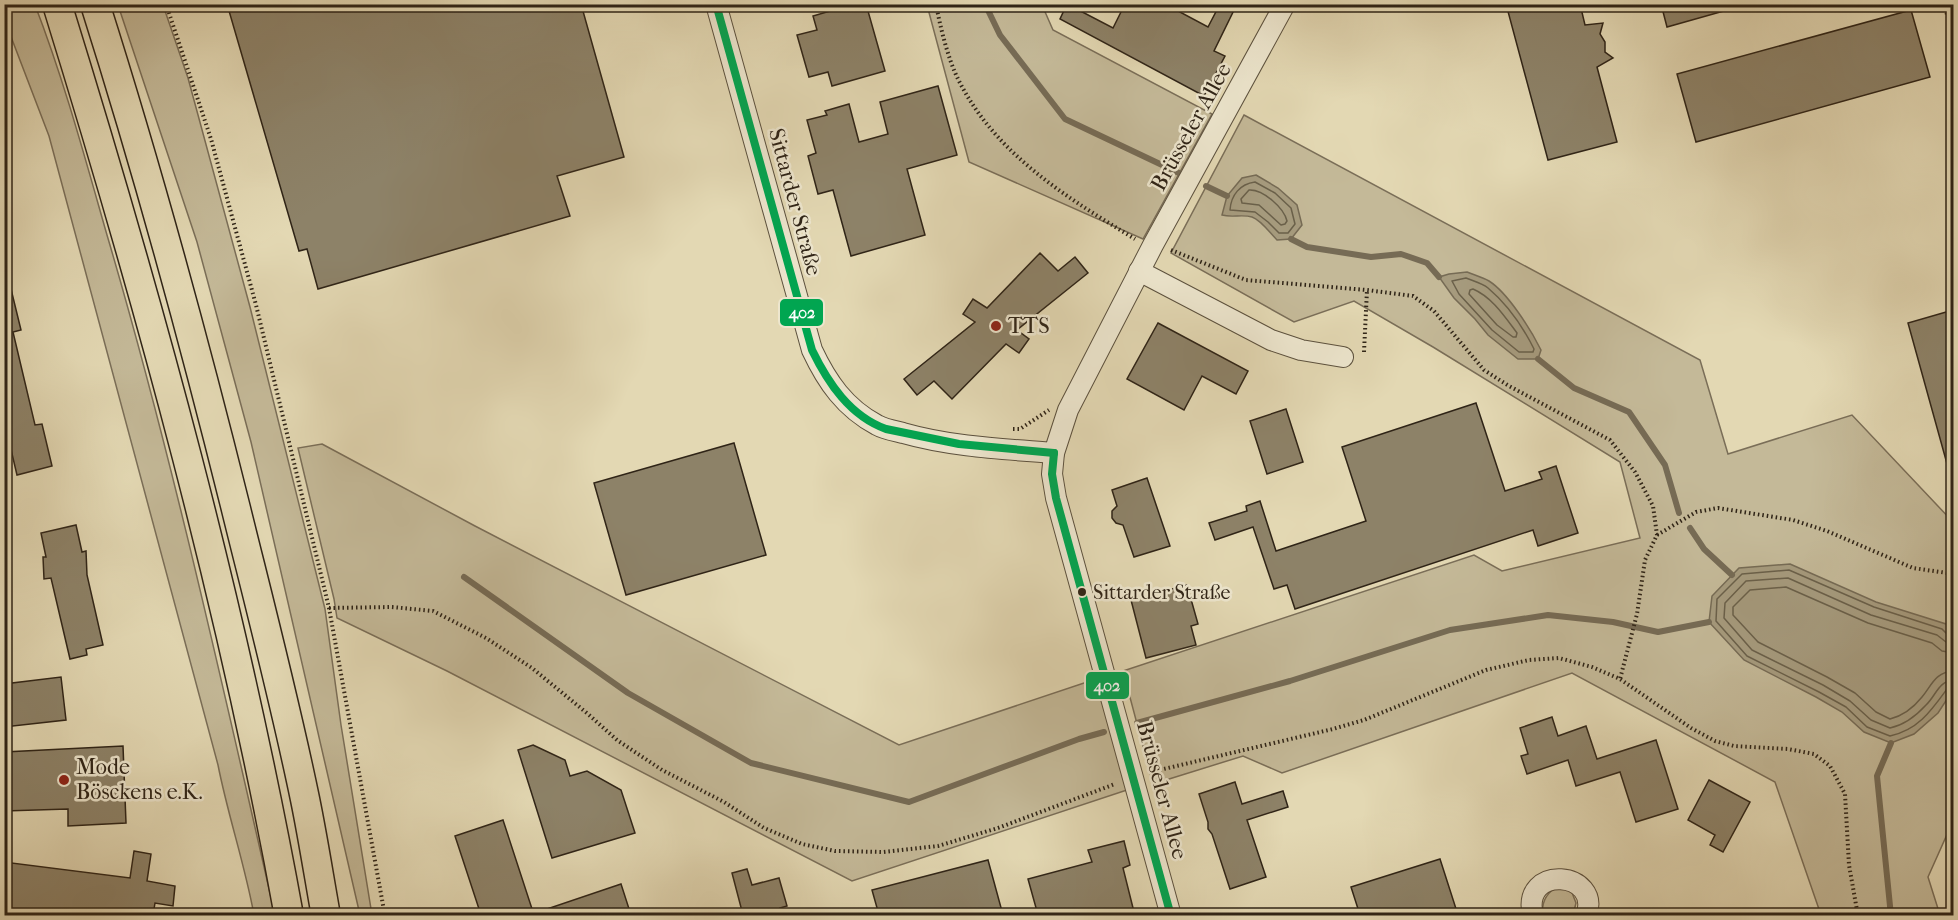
<svg xmlns="http://www.w3.org/2000/svg" width="1958" height="920" font-family="'IM FELL French Canon',serif">
<rect width="100%" height="100%" fill="#e3d8b3"/>
<filter id="stains"><feTurbulence type="fractalNoise" baseFrequency=".00333" numOctaves="4"/><feColorMatrix values="0 0 0 0 .2 0 0 0 0 .09 0 0 0 0 .02 0 0 0 .5 -.17"/></filter>
<radialGradient id="worn" r=".72"><stop offset=".6" stop-color="#630" stop-opacity="0"/><stop offset="1" stop-color="#630" stop-opacity=".3"/></radialGradient>
<g fill="#c4b998" stroke="#7a6e58" stroke-width="1.5">
<path d="M5,5h30c29,75 50,153 72,230 66,224 116,453 168,680h-21c-9,-50 -26,-99 -36,-150l-169,-629 -44,-115z"/>
<path d="M118,5h45l25,73 62,229 75,302 16,116 31,190h-12l-109,-473 -54,-200z"/>
<path d="M927,5h115l11,25 159,84 -69,125 -174,-77z"/>
<path d="M1244,115l456,245 28,94 124,-39 101,107v299l-25,56 12,38h-119l-46,-133 -203,-109 -290,100 -39,-17 -90,28 -30,-113 351,-116 28,16 138,-33 -20,-76 -187,-115 -79,-46 -60,21 -123,-69z"/>
<path d="M322,444l153,82 424,219 203,-68 31,111 -281,93 -405,-210 -110,-53 -3,-19 -36,-151z"/>
<path d="M1555,888l16,2 5,13 -3,12 -30,1c-2,-12 2,-21 12,-28z"/>
</g>
<g fill="#a69b7e" stroke="#766b55" stroke-width="1.5">
<path d="M1256,175l22,13 19,17 5,20 -11,14 -14,1c-7,-7 -16,-20 -25,-23 -10,-3 -20,1 -30,-2l5,-19 15,-18z"/>
<path d="M1467,272c7,3 15,5 22,9 19,12 42,49 52,69l-3,9h-20l-30,-24 -13,-16 -21,-21 -15,-21 10,-3z"/>
<path d="M1790,564l86,38 70,22 7,9v57l-15,23 -24,21 -23,9 -27,-11 -22,-20 -26,-15 -72,-37 -35,-38 3,-26 27,-28z"/>
</g>
<g fill="none" stroke-linecap="round" stroke-linejoin="round">
<g stroke="#6a604a" stroke-width="1.5">
<path d="M1255,182l20,11 16,15 4,16 -7,9h-9l-11,-11 -13,-10 -25,-2c1,-15 10,-26 25,-28z"/>
<path d="M1249,190c14,-1 35,18 38,31l-2,3 -4,1 -22,-20 -17,-2 -1,-4z"/>
<path d="M1466,278c7,3 16,5 22,10 19,16 35,39 46,61l-1,3h-14l-27,-22 -33,-36 -7,-13z"/>
<path d="M1473,289c19,8 32,28 44,44l-1,4h-3l-16,-12 -28,-31 1,-4z"/>
<path d="M1954,636l-6,-1 -6,-6 -68,-22 -85,-37 -47,4 -25,25 -1,22 31,35 72,36 27,15 21,20 23,9c28,-6 41,-25 57,-47l7,-2"/>
<path d="M1954,644l-8,-2 -9,-7 -66,-20 -83,-37 -42,3 -21,22 -1,15 28,32 71,35 27,16 21,19 19,8c14,-3 26,-12 36,-23 10,-9 12,-24 28,-25"/>
<path d="M1954,653l-12,-2 -10,-8 -64,-20 -82,-36 -36,3 -17,17v8l25,27 69,35 28,16 21,19 14,7c12,-3 24,-12 32,-22 10,-12 13,-25 32,-26"/>
</g>
<g stroke="#766b55" stroke-width="6">
<path d="M985,4l15,31 65,84 114,54"/>
<path d="M1206,186l21,10"/>
<path d="M1291,239l16,8 64,10 30,-3 26,9 12,14"/>
<path d="M1538,359l36,29 55,24 36,53 14,48"/>
<path d="M1690,528l14,21 28,26"/>
<path d="M464,577l164,116 123,70 158,39 170,-63 25,-7"/>
<path d="M1137,723l153,-42 160,-51 98,-15 65,7 45,10 51,-10"/>
<path d="M1891,743l-14,33 14,140"/>
</g>
</g>
<g fill="#8d8268" stroke="#2f2417" stroke-width="1.5">
<path d="M227,4h354l43,153 -67,19 13,40 -252,73 -11,-40 -8,2z"/>
<path d="M854,4h12l19,67 -53,15 -4,-14 -19,5 -12,-42 20,-5 -4,-14z"/>
<path d="M1067,4l46,24 12,-24h40l43,23 12,-23h17l-23,47 11,5 -21,40 -144,-77z"/>
<path d="M1506,4h74l5,21 18,-2 -3,11 5,8v10l8,6 -16,9 20,75 -69,18z"/>
<path d="M1661,4h69l1,5 -64,18z"/>
<path d="M1911,10l19,67 -234,65 -19,-68z"/>
<path d="M938,86l19,69 -50,14 18,66 -74,21 -18,-66 -15,4 -10,-38 8,-3 -9,-33 20,-5 -2,-4 24,-7 10,38 29,-8 -8,-32z"/>
<path d="M1040,253l18,18 17,-14 13,16 -71,57 12,9 -10,14 -13,-9 -54,55 -18,-18 -17,14 -13,-16 71,-57 -12,-8 10,-15 14,9z"/>
<path d="M10,285l11,45 -8,2 22,93 7,-1 10,42 -35,9 -13,-55v-134z"/>
<path d="M1953,310v161h-4l-41,-148z"/>
<path d="M1158,323l90,48 -12,23 -34,-18 -18,34 -57,-31z"/>
<path d="M1476,403l29,88 37,-12 -3,-7 17,-6 22,67 -40,13 -5,-16 -238,79 -8,-24 -13,4 -21,-62 -38,13 -6,-17 38,-12 -1,-5 14,-5 16,50 90,-30 -24,-74z"/>
<path d="M1286,409l17,53 -36,12 -17,-53z"/>
<path d="M734,443l32,112 -140,40 -32,-112z"/>
<path d="M1147,478l23,68 -36,11 -11,-32 -7,-2 -4,-5v-7l5,-5 -5,-16z"/>
<path d="M76,525l6,27 4,-1 1,24 16,70 -17,4 1,6 -17,4 -19,-81 -7,1 -1,-22h3l-5,-24z"/>
<path d="M1187,585l11,39 -7,2 5,19 -50,13 -15,-58z"/>
<path d="M61,677l5,43 -62,7v-43z"/>
<path d="M1552,717l6,19 28,-10 11,33 59,-19 22,69 -42,13 -16,-50 -44,14 -8,-26 -41,14 -6,-18 7,-2 -8,-26z"/>
<path d="M533,745l32,15 5,16 17,-5 34,19 14,43 -83,25 -34,-108z"/>
<path d="M123,746l3,77 -58,3v-17l-64,2v-59z"/>
<path d="M1709,780l41,22 -27,50 -13,-7 5,-10 -27,-15z"/>
<path d="M1235,782l7,22 41,-13 5,16 -41,13 19,57 -36,12 -18,-55 -4,-5v-7l-9,-28z"/>
<path d="M503,820l31,95h-53l-26,-79z"/>
<path d="M1124,841l6,24 -7,3 11,44 -14,3h-82l-10,-36 64,-17 -4,-12z"/>
<path d="M134,851l17,3 -4,27 28,5 -2,20 -18,-3 -2,12h-149v-53l126,16z"/>
<path d="M1440,859l18,56h-98l-9,-28z"/>
<path d="M988,860l15,55h-124l-7,-25z"/>
<path d="M747,869l5,16 27,-7 8,28 -7,2 2,7h-39l-11,-42z"/>
<path d="M621,884l10,31h-96v-2z"/>
</g>
<g fill="none" stroke-linecap="round" stroke-linejoin="round">
<defs>
<g id="minor">
<path d="M716,4l96,346c15,32 33,58 65,75 7,4 18,6 26,8 49,14 101,16 151,20"/>
<path d="M1139,271l132,69 30,10 42,7"/>
<path d="M1171,916l-115,-418 -4,-24 2,-21 14,-43 85,-165 132,-241"/>
<path d="M1533,916c-13,-53 70,-45 53,0"/>
</g>
<g id="highway">
<path d="M57,4c93,300 176,603 232,912"/>
<path d="M95,4c53,167 99,336 141,505 24,97 49,193 69,290 8,39 14,78 21,117"/>
</g>
</defs>
<use href="#minor" stroke="#5c513e" stroke-width="22"/>
<use href="#highway" stroke="#2f2417" stroke-width="31"/>
<g stroke="#2f2417" stroke-width="4" stroke-dasharray="1.5 3" stroke-linecap="butt">
<path d="M166,4l45,135 45,166 73,303 56,308"/>
<path d="M936,4c4,22 12,55 22,75 37,75 108,118 177,160"/>
<path d="M1944,4l10,35"/>
<path d="M1171,250l75,30 121,10 46,6 21,15 50,59 25,16 101,54 25,32 18,34 4,29 -12,25 -8,54 -17,65"/>
<path d="M1364,352l3,-62"/>
<path d="M1013,429h7l29,-19"/>
<path d="M1657,535l39,-23 22,-4 75,12 34,11 86,37 41,6"/>
<path d="M329,608l63,-1 41,4 53,27 46,30 56,46 29,26 45,30 62,32 40,26 38,16 33,7 48,1 55,-6 60,-18 117,-44"/>
<path d="M1151,772l182,-43 31,-9 122,-50 43,-10 30,-2 33,9 28,12 71,49 24,13 19,5 54,3 26,5 16,12 15,28 4,71 9,51"/>
</g>
<use href="#minor" stroke="#ede6ce" stroke-width="20"/>
<use href="#highway" stroke="#e3d8b3" stroke-width="28"/>
<defs>
<g id="bus-1">
<path d="M716,4l96,346c16,33 38,66 74,79l73,15 95,9"/>
<path d="M1054,453l-2,21 4,24 115,418"/>
</g>
</defs>
<use href="#bus-1" stroke="#ede6ce" stroke-width="12"/>
<use href="#bus-1" stroke="#00a651" stroke-width="8"/>
</g>
<g fill="#8f2418" stroke="#ede6ce" stroke-width="2">
<circle cx="996" cy="326" r="6"/>
<circle cx="64" cy="780" r="6"/>
</g>
<circle fill="#2f2417" stroke="#ede6ce" stroke-width="2" cx="1082" cy="592" r="5"/>
<g text-anchor="middle" dominant-baseline="central" stroke-width="5" stroke-linejoin="round" paint-order="stroke">
<g font-size="20" fill="#2f2417" stroke="#ede6ce" text-anchor="start">
<text x="1093" y="592">Sittarder Straße</text>
</g>
<g font-size="22" fill="#2f2417" stroke="#ede6ce">
<text transform="translate(1191 127) rotate(-61)">Brüsseler Allee</text>
<text transform="translate(795 202) rotate(75)">Sittarder Straße</text>
<text transform="translate(1162 790) rotate(75)">Brüsseler Allee</text>
</g>
<g font-size="22" fill="#2f2417" stroke="#ede6ce" text-anchor="start">
<text x="1008" y="326">TTS</text>
<text x="76" y="767">Mode<tspan x="76" dy="25">Bösckens e.K.</tspan></text>
</g>
</g>
<g stroke="#ede6ce" stroke-width="2">
<rect x="779" y="298" width="45" height="29" rx="6" fill="#00a651"/>
<rect x="1085" y="671" width="45" height="29" rx="6" fill="#00a651"/>
</g>
<g font-size="16" text-anchor="middle" font-weight="bold" fill="#fff">
<text x="802" y="318">402</text>
<text x="1107" y="691">402</text>
</g>
<rect width="1958" height="920" fill="none" stroke="#e3d8b3" stroke-width="24"/>
<rect x="6" y="6" width="1946" height="908" fill="none" stroke="#2f2417" stroke-width="3"/>
<rect x="12" y="12" width="1934" height="896" fill="none" stroke="#2f2417" stroke-width="1.5"/>
<rect width="100%" height="100%" filter="url(#stains)"/>
<rect width="100%" height="100%" fill="url(#worn)"/>
</svg>
